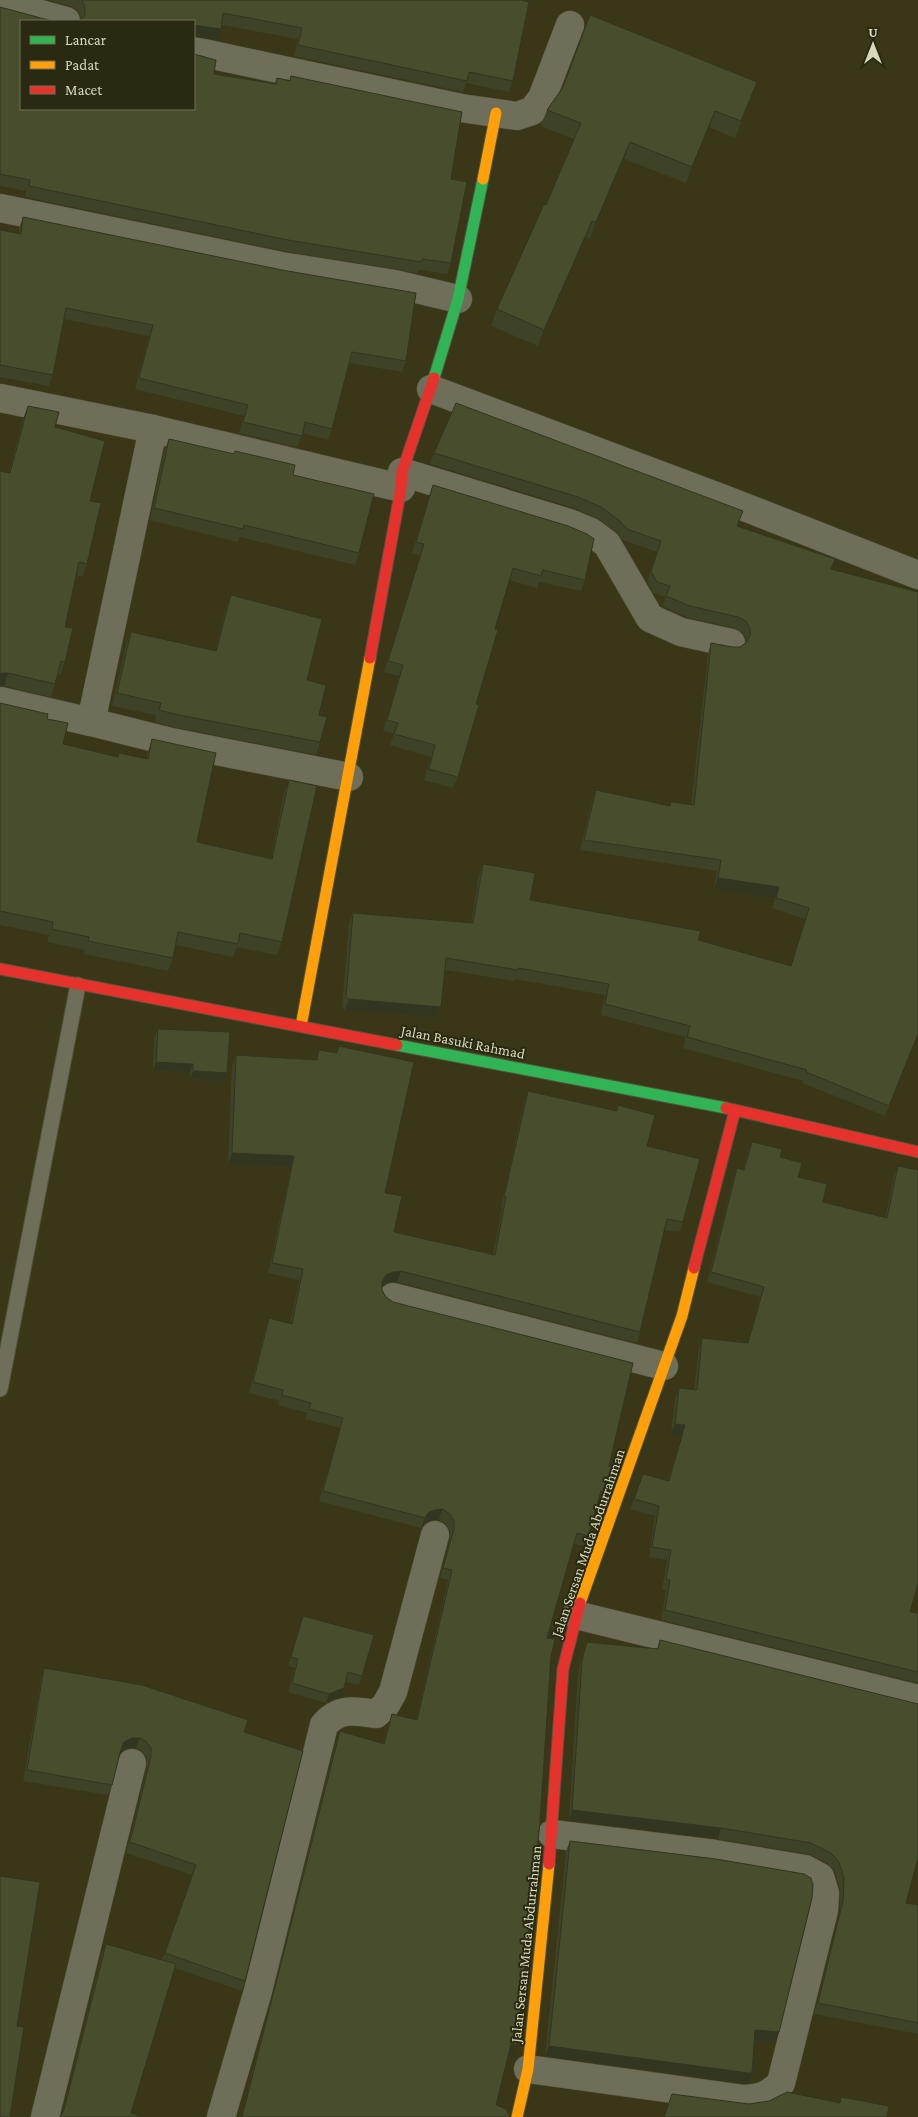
<svg xmlns="http://www.w3.org/2000/svg" width="918" height="2117" font-family="'Crimson Pro',serif">
<rect width="100%" height="100%" fill="#393718"/>
<g fill="none" stroke-linecap="round" stroke-linejoin="round">
<defs>
<path id="lane" d="M0,1389l78,-404"/>
<g id="street">
<path d="M0,3l66,18"/>
<path d="M194,51l267,57 56,8 15,-5 10,-13 28,-73"/>
<path d="M0,208l281,58 114,18 63,15"/>
<path d="M431,389l293,110 194,76"/>
<path d="M0,398l153,31 248,59"/>
<path d="M153,429l-62,293 80,20 178,35"/>
<path d="M402,472l167,51 22,9 16,12 43,74 31,14 50,11"/>
<path d="M0,701l91,21"/>
<path d="M393,1297l271,69"/>
<path d="M576,1615l342,84"/>
<path d="M528,2069l216,30c17,-1 25,-4 37,-16l43,-173 1,-17 -5,-16 -15,-8 -90,-15 -163,-20"/>
<path d="M45,2117l87,-354"/>
<path d="M221,2117l37,-126 66,-266c15,-18 31,-14 52,-11l9,-8 8,-14 42,-157"/>
</g>
<g id="fast">
<path d="M434,378l24,-79 25,-120"/>
<path d="M397,1045l329,63"/>
</g>
<g id="slow">
<path d="M483,179l13,-66"/>
<path d="M301,1026l69,-368"/>
<path d="M580,1603l102,-287 12,-48"/>
<path d="M517,2117l11,-48 21,-205"/>
</g>
<g id="jam">
<path d="M370,658l31,-170 1,-16 32,-94"/>
<path d="M0,969l397,76"/>
<path d="M726,1108l192,44"/>
<path d="M694,1268l41,-158"/>
<path d="M549,1864l14,-195 17,-66"/>
</g>
</defs>
<use href="#lane" stroke="#54533b" stroke-width="17"/>
<use href="#street" stroke="#54533b" stroke-width="29"/>
<use href="#fast" stroke="#54533b" stroke-width="13"/>
<use href="#slow" stroke="#54533b" stroke-width="13"/>
<use href="#jam" stroke="#54533b" stroke-width="13"/>
<use href="#lane" stroke="#6f6e59" stroke-width="15"/>
<use href="#street" stroke="#6f6e59" stroke-width="28"/>
<use href="#fast" stroke="#30b455" stroke-width="11"/>
<use href="#slow" stroke="#ff9f0a" stroke-width="11"/>
<use href="#jam" stroke="#e5322d" stroke-width="11"/>
</g>
<g fill="#3e4227">
<path d="M48,0h473l-8,81 -4,11 -43,-9 -3,9 -169,-36 4,-17 -77,-14 -4,15 -23,-19h-113v-4l-4,-7 -6,-4z"/>
<path d="M0,7l214,67 61,9 2,-5 13,2 1,-4 160,103v84l-4,11 -28,-4 -2,3 -133,-22 -259,-54 1,-6 -26,-5z"/>
<path d="M751,98l-16,40 -26,-11 -23,56 -62,-24 -34,80 -4,-2 -48,109 -47,-20 6,-17 49,-104 28,-66 -33,-13 6,-16z"/>
<path d="M23,217l383,144 -4,11 -53,-9 -17,66 -4,11 -26,-7 -4,14 -59,-14 5,-17 -109,-27 14,-53 -85,-17 -11,56 -4,11 -49,-9v-147l19,4v-6z"/>
<path d="M28,406l27,21 35,74 -3,63 -5,13 -6,-2 -11,52v35l-5,13 -2,-1 -3,10 -4,13 -47,-11 5,-213 14,-54z"/>
<path d="M169,439l124,36 66,78 -4,12 -115,-28 -2,5 -88,-22 14,-69z"/>
<path d="M434,453l303,73 94,43 87,466 -33,81 -83,-33 1,-2 -120,-33 3,-11 -85,-22 4,-20 -90,-16 -1,2 -69,-11 -4,37 -4,10 -92,-7 -3,-2 7,-84 4,-11 118,10 8,-48 4,-11 47,36 168,40 93,26 14,-47 -33,-11 3,-10 -61,-9 3,-18 -137,-21 12,-49 4,-11 73,16 2,-4 20,3 17,-151 3,-11 21,4h8l6,-4v-4l-4,-7 -8,-4 -48,-11 -24,-11 4,-9 -13,-4 -6,-12 10,-29 -34,-12 -7,-8 -19,-14 -23,-10 -144,-44z"/>
<path d="M433,485l152,95 -4,11 -42,-9 -2,6 -28,-8 -14,49 -37,148 -5,11 -29,-8 7,-23 -41,-12 4,-11 -11,-3 16,-55 -15,-4 36,-116 -8,-3 17,-56z"/>
<path d="M231,595l76,85 12,35 1,27 -4,13 -142,-28 -19,-5 1,-7 -44,-9 14,-62 5,-12 84,19 11,-43z"/>
<path d="M0,703l47,16 16,25 54,13 2,-4 27,5 6,-19 45,103 74,16 13,-65 5,-13 -7,162 -5,13 -40,-8 -4,10 -57,-12 -3,13 -5,13 -84,-17 1,-4 -38,-8 2,-7 -49,-10z"/>
<path d="M158,1029l69,44 -3,8 -34,-2v-7l-37,-2 1,-33z"/>
<path d="M339,1046l46,147 9,39 99,22 9,-46 -1,-1 23,-105 4,-11 88,20 2,-6 29,41 36,76 -4,10 -15,-2 -24,102 -3,11 -240,-61h-8l-7,5v3l4,7 223,169 3,1 -12,35 -2,-1 -14,45 -10,-2 -27,94 4,19 -34,388 -3,10h-6l-12,50 14,12h-269l95,-375 4,-11 43,12 9,-29 24,6 32,-140 -8,-2 10,-39v-8l-4,-7 -7,-4h-9l-6,4 -3,4 -102,-27 21,-73 -35,-9 2,-6 -29,-8 2,-4 -31,-8 16,-64 4,-11 21,6 9,-44 -31,-7 23,-106 -63,-3 4,-98 4,-11 79,5 4,-10 17,3z"/>
<path d="M752,1142l28,15 43,45 62,16 9,-42 4,-10 12,446 8,1v70l-257,-63 5,-30h-4l5,-30 -18,-3 6,-41 -25,-7 13,-35 25,6 14,-44 -11,-1 4,-37 4,-10 15,2 5,-42 3,-10 46,5 12,-46 -53,-15 26,-103 4,-11 6,2 5,-18z"/>
<path d="M303,1616l59,60 -3,9 -14,-3 -5,15 -14,6 -38,-11 7,-24 -7,-2z"/>
<path d="M660,1640l246,263 12,2v129l-104,-20 26,-103v-23l-5,-16 -8,-9 -19,-9 -90,-15 -149,-19 9,-149 5,-18 4,-11 70,7z"/>
<path d="M44,1668l200,64 1,249 -3,10 -67,-23 -113,146 40,-160 4,-10 56,16 30,-85 -66,-22 21,-86v-9l-5,-7 -6,-3h-8l-8,5 -1,2 -7,30 -4,10 -85,-14 18,-102z"/>
<path d="M570,1841l209,191 -4,10 -20,-2 -3,33 -4,10h-4l-199,-27 21,-205z"/>
</g>
<g fill="#323620">
<path d="M194,25l27,4 -4,11 -23,-3z"/>
<path d="M715,111l-6,16 -23,56 6,-16z"/>
<path d="M630,142l-6,17 -34,80 6,-17z"/>
<path d="M592,221l-6,16 -48,109 6,-16z"/>
<path d="M0,673h8l-4,13h-4z"/>
<path d="M718,878l61,9 -4,11 -61,-9z"/>
<path d="M349,999l92,8 -4,10 -92,-7z"/>
<path d="M156,1062l37,2 -3,8 -37,-2z"/>
<path d="M193,1071l34,2 -3,8 -34,-2z"/>
<path d="M232,1153l62,3 -3,11 -63,-3z"/>
<path d="M401,1271l-4,11h-8l-7,4 -4,7 4,-11 4,-7 7,-3z"/>
<path d="M675,1424l10,1 -3,11 -11,-1z"/>
<path d="M442,1509l-3,11h-9l-6,4 -3,4 4,-10 3,-5 6,-3z"/>
<path d="M344,1688l-4,9 -14,6 3,-9z"/>
<path d="M132,1738h8l-4,10h-8l-8,5 -3,6 4,-10 3,-7z"/>
<path d="M572,1810l149,18 -3,11 -149,-19z"/>
<path d="M755,2030l24,2 -4,10 -23,-2z"/>
<path d="M511,2044l6,1 -3,10h-7z"/>
<path d="M549,2046l203,27 -4,10h-4l-199,-27z"/>
</g>
<g fill="#484d2d" stroke="#323620">
<path d="M82,0h439l8,2 -16,79 -44,-9 -2,9 -169,-36 4,-17 -79,-15 -2,16 -27,-4v-4h-113l4,-6v-9z"/>
<path d="M0,7l52,14h-31v88h173v-55l22,6 -2,14 62,10 1,-6 13,3 1,-5 171,36 -11,67 16,3 -16,81 -29,-4 -1,3 -133,-22 -259,-54 1,-6 -30,-6z"/>
<path d="M590,15l167,67 -16,39 -26,-10 -23,56 -62,-25 -34,80 -4,-1 -48,109 -47,-21 47,-105 2,1 35,-82 -34,-13 16,-23z"/>
<path d="M23,217l259,53 134,23 -10,68 -54,-9 -20,77 -27,-7 -3,14 -59,-14 5,-17 -109,-27 14,-53 -87,-17 -13,67 -53,-10v-135l21,4z"/>
<path d="M456,403l287,108 -6,15 98,33 -4,10 87,23v442l-29,72 -83,-34 1,-2 -120,-33 3,-11 -85,-22 4,-20 -91,-16v2l-72,-12 -5,49 -92,-8 -3,-2 7,-84 120,10 10,-59 52,9 -5,27 171,31 -3,9 93,26 18,-58 -33,-10 3,-11 -61,-9 3,-18 -137,-20 12,-50 74,16 1,-4 23,3 17,-162 21,4h8l7,-5 3,-7v-7l-4,-7 -8,-4 -48,-11 -24,-10 4,-10 -13,-4 -6,-11 10,-30 -34,-12 -7,-8 -19,-14 -23,-10 -144,-44z"/>
<path d="M28,406l31,6 -4,15 50,14 -15,60 11,2 -14,61 -8,-2 -14,65 8,1 -8,34 -4,-1 -6,23 -47,-11h-8v-202l10,2z"/>
<path d="M169,439l65,15 1,-3 60,14 -2,10 81,19 -15,59 -115,-28 -1,4 -89,-21z"/>
<path d="M433,485l135,41 19,8 7,5 -9,41 -42,-10 -2,6 -28,-8 -18,61 3,1 -22,74 3,1 -21,72 -29,-8 6,-24 -41,-11 4,-11 -11,-3 16,-55 -15,-4 36,-117 -8,-2z"/>
<path d="M231,595l91,24 -15,61 19,5 -7,30 8,2 -7,25 -141,-27 -20,-5 2,-7 -44,-10 14,-61 85,19z"/>
<path d="M0,703l48,11 -1,5 21,4 -5,21 55,13 1,-4 29,6 4,-20 64,14 -19,89 75,17 17,-79 28,6 -35,156 -42,-9 -2,11 -60,-12 -5,26 -85,-17 1,-4 -37,-8 1,-7 -53,-11z"/>
<path d="M158,1029l72,3 -3,41 -34,-2v-7l-37,-2z"/>
<path d="M339,1046l75,16 -29,131 17,3 -8,36 101,23 11,-58h-2l24,-106 89,20 1,-6 37,10 -8,31 53,13 -17,63 -16,-3 -27,113 -239,-61 -8,1 -7,3 -4,7v8l4,7 7,5 240,61 -24,103 3,1 -9,24h-2l-13,45 -11,-3 -30,105 8,1 -4,18 -11,165 -23,223 -6,-1 -15,61 10,4 4,8h-268l98,-386 44,13 8,-30 25,6 35,-150 -9,-2 11,-39v-8l-4,-7 -8,-5 -8,1 -6,3 -3,5 -102,-27 20,-73 -34,-9 2,-6 -29,-8 1,-5 -30,-8 16,-64 23,6 11,-55 -31,-6 22,-107 -62,-3 4,-98 81,5 2,-10 18,3z"/>
<path d="M752,1142l30,7 -2,8 22,6 -4,14 29,7 -4,18 64,16 11,-52 20,4v414l-8,28 8,1v59l-253,-62 5,-30 -4,-1 5,-29 -19,-3 7,-41 -25,-7 9,-25 26,7 16,-56 -10,-1 4,-36 18,2 5,-52 46,5 16,-56 -53,-15 26,-104 7,2z"/>
<path d="M303,1616l71,19 -12,41 -14,-4 -4,16 -15,6 -37,-11 6,-24 -7,-2z"/>
<path d="M660,1640l258,64v154l-12,45 12,2v118l-100,-20 25,-102 1,-23 -5,-16 -8,-9 -20,-10 -90,-15 -149,-18 10,-149 5,-19 71,7z"/>
<path d="M44,1668l98,17 106,35 -4,12 59,19 -58,230 -80,-28 31,-88 -66,-23 21,-86v-8l-5,-7 -6,-3h-8l-8,4 -3,7 -9,36 -85,-15z"/>
<path d="M570,1841l146,18 88,15 7,4 2,7 -1,13 -33,134 -24,-2 -3,43h-4l-199,-27z"/>
<path d="M0,1876l40,6 -23,144 7,1 -14,90h-10z"/>
<path d="M106,1944l70,20 -45,149 12,4h-83l4,-7z"/>
<path d="M787,2092l53,11 1,-6 48,9 -2,11h-223l8,-23 77,10 20,-3z"/>
</g>
<g text-anchor="middle" dominant-baseline="central" stroke-width="4" stroke-linejoin="round" paint-order="stroke">
<g font-size="15" fill="#d8d8bc" stroke="#2a2a13">
<text transform="translate(463 1042) rotate(11)">Jalan Basuki Rahmad</text>
<text transform="translate(588 1543) rotate(-71)">Jalan Sersan Muda Abdurrahman</text>
<text transform="translate(526 1944) rotate(-84)">Jalan Sersan Muda Abdurrahman</text>
</g>
</g>
<rect x="20" y="20" width="175" height="90" fill="#2a2a13" stroke="#707057"/>
<rect x="30" y="36" width="25" height="8" fill="#30b455" stroke="#707057"/>
<text x="65" y="45" font-size="15" fill="#d8d8bc">Lancar</text>
<rect x="30" y="61" width="25" height="8" fill="#ff9f0a" stroke="#707057"/>
<text x="65" y="70" font-size="15" fill="#d8d8bc">Padat</text>
<rect x="30" y="86" width="25" height="8" fill="#e5322d" stroke="#707057"/>
<text x="65" y="95" font-size="15" fill="#d8d8bc">Macet</text>
<g transform="translate(873 45)" stroke="#2a2a13" stroke-width="4" paint-order="stroke">
<path d="M0-4L9 19L0 12L-9 19Z" fill="#d8d8bc"/>
<text y="-8" font-size="14" font-weight="bold" text-anchor="middle" fill="#d8d8bc">U</text>
</g>
</svg>
